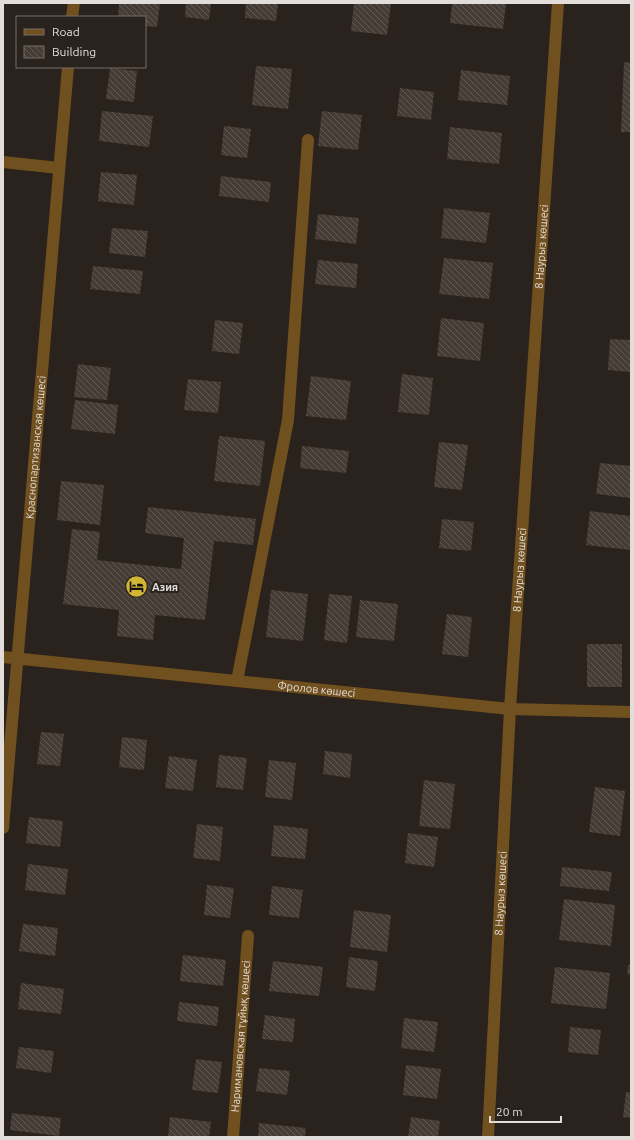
<svg xmlns="http://www.w3.org/2000/svg" width="634" height="1140" font-family="Ubuntu,sans-serif">
<defs>
<pattern id="building-back-hatch" width="6" height="6" patternUnits="userSpaceOnUse"><rect width="6" height="6" fill="#453c35"/><path d="M-1 5l2 2M0 0l6 6M5-1l2 2" fill="none" stroke="#605852"/></pattern>
</defs>
<rect width="100%" height="100%" fill="#2a221c"/>
<g fill="url(#building-back-hatch)">
<path d="M119,3h41l-3,24 -12,-1v-9h-27z"/>
<path d="M186,3h25l-2,17 -24,-3z"/>
<path d="M246,3h32l-2,18 -31,-3z"/>
<path d="M354,3h37l-4,32 -36,-4z"/>
<path d="M452,3h54l-3,26 -53,-6z"/>
<path d="M624,62l7,1v69h-10z"/>
<path d="M256,66l36,3 -4,40 -36,-4z"/>
<path d="M110,68l27,3 -3,31 -28,-3z"/>
<path d="M461,70l49,6 -3,29 -49,-5z"/>
<path d="M400,88l34,4 -3,28 -34,-4z"/>
<path d="M102,111l51,5 -4,31 -50,-6z"/>
<path d="M322,111l40,4 -4,35 -40,-4z"/>
<path d="M224,126l27,3 -4,29 -26,-3z"/>
<path d="M450,127l52,6 -3,31 -52,-5z"/>
<path d="M101,172l36,3 -3,30 -36,-4z"/>
<path d="M221,176l50,6 -2,20 -50,-6z"/>
<path d="M444,208l46,5 -4,30 -45,-5z"/>
<path d="M318,214l41,4 -3,26 -41,-5z"/>
<path d="M112,228l36,3 -3,26 -36,-4z"/>
<path d="M444,258l49,5 -4,36 -50,-5z"/>
<path d="M318,260l40,4 -2,24 -41,-4z"/>
<path d="M93,266l50,5 -3,23 -50,-5z"/>
<path d="M441,318l43,5 -4,38 -43,-5z"/>
<path d="M215,320l28,3 -4,31 -27,-3z"/>
<path d="M610,339l21,1v32l-23,-2z"/>
<path d="M78,364l33,4 -4,32 -33,-3z"/>
<path d="M402,374l31,4 -4,37 -31,-3z"/>
<path d="M311,376l40,5 -5,39 -40,-4z"/>
<path d="M188,379l33,3 -3,31 -34,-3z"/>
<path d="M75,400l43,5 -3,29 -44,-5z"/>
<path d="M219,436l46,5 -5,45 -46,-5z"/>
<path d="M439,442l29,3 -6,45 -28,-3z"/>
<path d="M302,446l47,5 -3,22 -46,-5z"/>
<path d="M600,463l31,3v32l-35,-4z"/>
<path d="M61,481l43,4 -4,40 -43,-5z"/>
<path d="M148,507l108,12 -3,26 -39,-4 -9,79 -50,-5 -2,25 -36,-4 2,-26 -56,-6 9,-75 28,3 -3,28 84,9 3,-31 -39,-5z"/>
<path d="M590,511l41,5v34l-45,-5z"/>
<path d="M442,519l32,3 -3,29 -32,-3z"/>
<path d="M271,590l37,4 -5,47 -37,-4z"/>
<path d="M329,594l23,2 -5,47 -23,-3z"/>
<path d="M360,600l38,4 -4,37 -38,-4z"/>
<path d="M447,614l25,3 -4,40 -26,-3z"/>
<rect x="587" y="644" width="35" height="43"/>
<path d="M41,732l23,2 -4,32 -23,-2z"/>
<path d="M122,737l25,3 -3,30 -25,-3z"/>
<path d="M325,751l27,3 -2,24 -27,-4z"/>
<path d="M219,755l28,3 -4,32 -27,-3z"/>
<path d="M169,756l28,4 -4,31 -28,-3z"/>
<path d="M269,760l27,3 -4,37 -27,-3z"/>
<path d="M424,780l31,4 -5,45 -31,-3z"/>
<path d="M595,787l30,4 -5,45 -31,-4z"/>
<path d="M29,817l34,4 -3,26 -34,-4z"/>
<path d="M197,824l26,3 -3,34 -27,-3z"/>
<path d="M274,825l34,4 -3,30 -34,-3z"/>
<path d="M408,833l30,4 -4,30 -29,-4z"/>
<path d="M28,864l40,5 -3,26 -40,-5z"/>
<path d="M562,867l50,5 -3,19 -49,-5z"/>
<path d="M207,885l27,3 -4,30 -26,-3z"/>
<path d="M272,886l31,4 -4,28 -30,-3z"/>
<path d="M564,899l51,6 -4,41 -52,-6z"/>
<path d="M354,910l37,5 -4,37 -37,-5z"/>
<path d="M23,924l35,4 -3,28 -36,-5z"/>
<path d="M183,955l43,5 -3,26 -43,-5z"/>
<path d="M349,957l29,4 -3,30 -29,-4z"/>
<path d="M273,961l50,6 -4,29 -50,-5z"/>
<path d="M628,965h3v10l-4,-1z"/>
<path d="M555,967l55,6 -4,36 -55,-6z"/>
<path d="M21,983l43,6 -3,25 -43,-5z"/>
<path d="M179,1002l40,5 -2,19 -40,-5z"/>
<path d="M265,1015l30,4 -2,23 -31,-3z"/>
<path d="M404,1018l34,4 -4,30 -33,-4z"/>
<path d="M570,1027l31,3 -3,25 -30,-3z"/>
<path d="M19,1047l35,4 -3,22 -35,-5z"/>
<path d="M196,1059l26,3 -4,31 -26,-3z"/>
<path d="M406,1065l35,4 -4,30 -34,-4z"/>
<path d="M259,1068l31,3 -3,24 -31,-4z"/>
<path d="M626,1092h5v26l-8,-1z"/>
<path d="M12,1113l49,5 -2,18 -49,-6z"/>
<path d="M170,1117l41,5 -2,15h-41z"/>
<path d="M411,1117l29,4 -2,16h-30z"/>
<path d="M259,1123l47,5 -1,9h-47z"/>
</g>
<g fill="none" stroke-linecap="round" stroke-linejoin="round">
<g stroke="#71501f" stroke-width="12">
<path d="M72,17l2,-14"/>
<path d="M3,162l56,6"/>
<path id="s1" d="M3,657l507,52 121,3"/>
<path d="M237,681l51,-261 20,-280"/>
<path id="s2" d="M3,828l65,-761"/>
<path id="s3" d="M233,1137l15,-201"/>
<path id="s4" d="M488,1137l22,-428 48,-706"/>
</g>
</g>
<defs>
<symbol id="hotel-disc" viewBox="-11 -11 22 22"><circle r="9.5" fill="#d4b635" stroke="#2a221c"/><path d="M-6-4.5h1.5V1H6V5H4.5V3h-9V5H-6ZM-4 0a1.8 1.8 0 1 1 3.6 0ZM.5 0V-2.5h3Q6-2.5 6 0Z" fill="#111"/></symbol>
</defs>
<g fill-rule="evenodd">
<use href="#hotel-disc" x="124" y="574" width="25" height="25"/>
</g>
<g text-anchor="middle" dominant-baseline="central" stroke-width="4" stroke-linejoin="round" paint-order="stroke">
<g font-size="11" fill="#e3ddd9" stroke="#2a221c">
<text stroke="none"><textPath href="#s4" startOffset="892">8 Наурыз көшесі</textPath></text>
<text stroke="none"><textPath href="#s2" startOffset="382">Краснопартизанская көшесі</textPath></text>
<text stroke="none"><textPath href="#s4" startOffset="568">8 Наурыз көшесі</textPath></text>
<text stroke="none"><textPath href="#s1" startOffset="315">Фролов көшесі</textPath></text>
<text stroke="none"><textPath href="#s4" startOffset="244">8 Наурыз көшесі</textPath></text>
<text stroke="none"><textPath href="#s3" startOffset="101">Наримановская тұйық көшесі</textPath></text>
</g>
<g font-size="11" font-weight="bold" fill="#e3ddd9" stroke="#2a221c" text-anchor="start">
<text x="152" y="587">Азия</text>
</g>
</g>
<rect width="634" height="1140" fill="none" stroke="#e3ddd9" stroke-width="8"/>
<rect x="16" y="16" width="130" height="52" fill="#2a221c" stroke="#746d68"/>
<rect x="24" y="29" width="20" height="6" fill="#71501f" stroke="#746d68"/>
<text x="52" y="36" font-size="12" fill="#e3ddd9">Road</text>
<rect x="24" y="46" width="20" height="12" fill="url(#building-back-hatch)" stroke="#746d68"/>
<text x="52" y="56" font-size="12" fill="#e3ddd9">Building</text>
<path d="M490 1116v6h71v-6" fill="none" stroke="#e3ddd9" stroke-width="2"/>
<text x="496" y="1116" font-size="12" fill="#e3ddd9" stroke="#2a221c" stroke-width="3" paint-order="stroke">20 m</text>
</svg>
